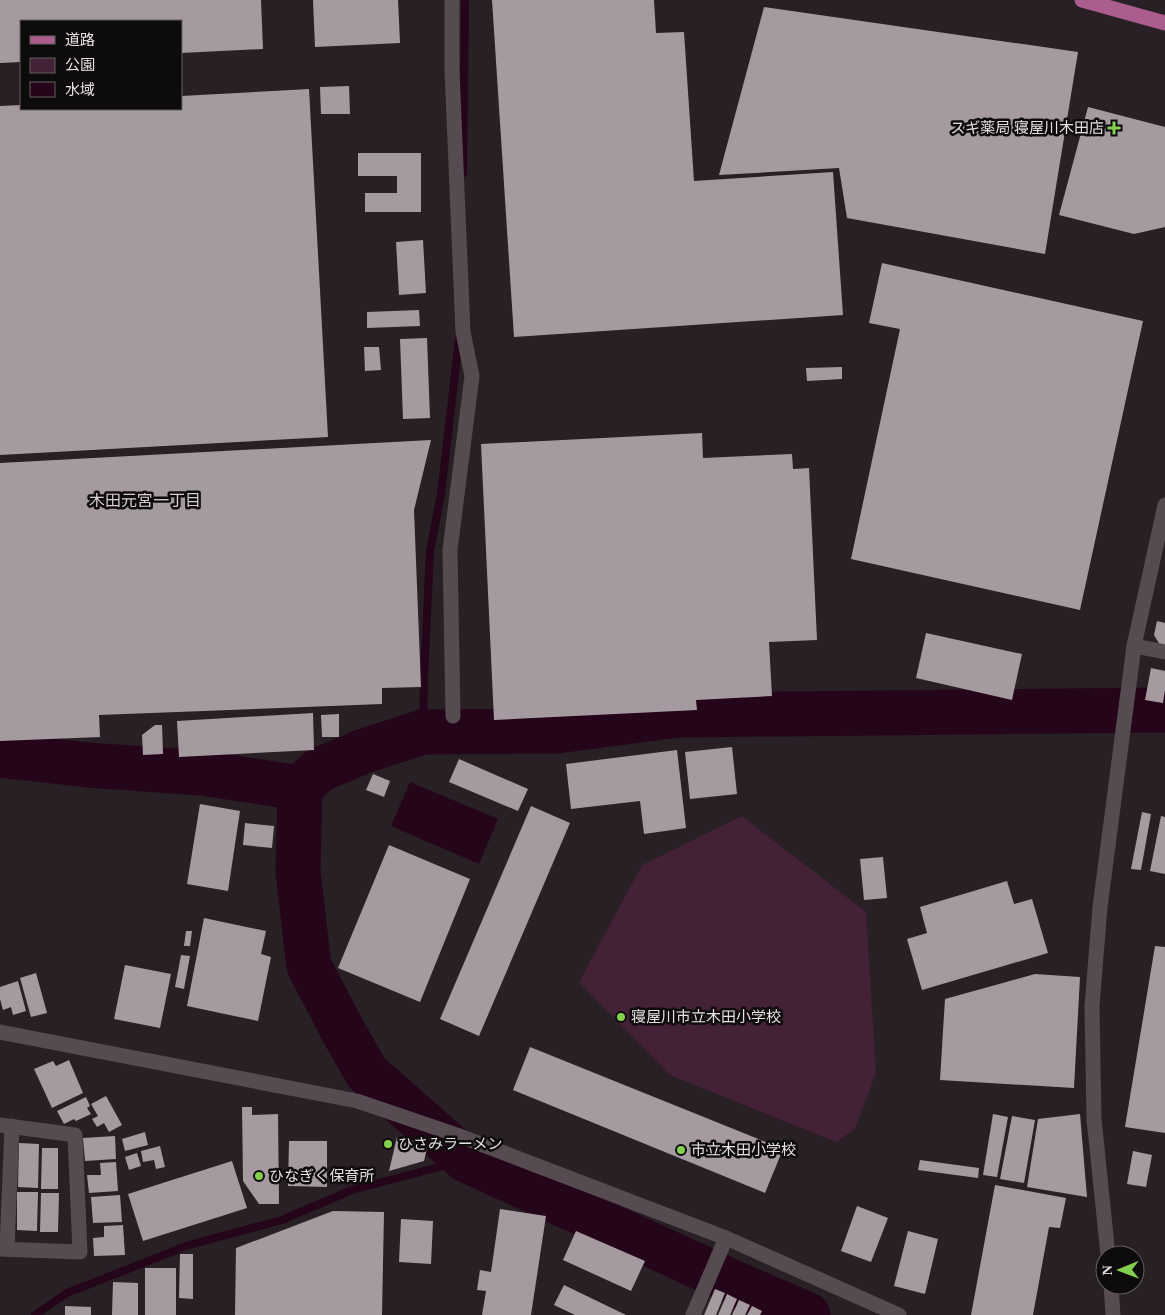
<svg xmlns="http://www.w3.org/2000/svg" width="1165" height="1315" font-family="'Times New Roman','Noto Sans JP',serif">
<rect width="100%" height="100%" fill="#282024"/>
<path fill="#432136" d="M742,816l124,96 10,161 -21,56 -19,13 -166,-67 -91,-93 63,-117z"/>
<path fill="#25051a" d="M410,782l88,37 -19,45 -88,-38z"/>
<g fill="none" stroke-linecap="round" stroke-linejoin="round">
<g stroke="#25051a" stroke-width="8">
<path d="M463,173l2,-173"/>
<path d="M423,732l1,-53 6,-128 11,-57 18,-155"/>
<path d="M35,1315l32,-22 122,-48 93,-25 70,-30 114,-30"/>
</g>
<g stroke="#25051a" stroke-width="45">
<path d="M0,755l88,10 114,8 98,15 19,-18 45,-19 59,-19 134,-1 121,-16 487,-5"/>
<path d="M300,788l-2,84 11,94 34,65 24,42 99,87 275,126 67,29"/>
</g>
</g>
<g fill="#a59aa0">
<path d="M0,0h261l2,49 -82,4v-32h-160v41l-21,1z"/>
<path d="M313,0h85l2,43 -85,4z"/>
<path d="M492,0h162l2,33 28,-1 10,149 139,-9 10,143 -329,22z"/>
<path d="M764,7l314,45 -33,202 -198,-36 -8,-50 -120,7z"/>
<path d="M349,86l1,28h-29l-1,-27z"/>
<path d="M309,89l19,348 -328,18v-349l21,-1v4h160v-13z"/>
<path d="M1088,107l77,20v100l-31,7 -75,-19z"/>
<path d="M358,153h63v59h-56v-19h32v-17h-39z"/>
<path d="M423,240l3,53 -27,2 -3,-53z"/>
<path d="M882,263l261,58 -63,289 -229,-51 49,-230 -31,-6z"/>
<path d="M419,310l1,16 -53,2v-16z"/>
<path d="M427,338l3,80 -27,1 -3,-80z"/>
<path d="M364,347h15l2,23 -16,1z"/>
<path d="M842,367v12l-35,2 -1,-13z"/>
<path d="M702,433l1,25 89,-4 1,15 16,-1 8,172 -48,2 3,54 -76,4 1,10 -203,10 -13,-276z"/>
<path d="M431,440l-17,70 7,177 -39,1v16l-283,11 1,22 -100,4v-278z"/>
<path d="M1157,621l8,2v23l-5,-1 -6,-10z"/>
<path d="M926,633l96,21 -10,46 -96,-22z"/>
<path d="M1151,668l14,3v19l-2,13 -18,-3z"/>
<path d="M313,713l1,37 -135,7 -2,-36z"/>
<path d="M339,714v23h-17l-1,-22z"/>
<path d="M155,725h7l1,29 -20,1 -1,-20z"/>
<path d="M732,747l5,47 -47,5 -5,-47z"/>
<path d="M677,750l9,78 -42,6 -4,-33 -69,8 -5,-45z"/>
<path d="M459,759l69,30 -10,22 -69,-29z"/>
<path d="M373,774l17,7 -6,16 -18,-7z"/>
<path d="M200,804l40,7 -12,80 -41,-7z"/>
<path d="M531,806l39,17 -91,213 -39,-17z"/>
<path d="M1142,812l9,2 -10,56 -10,-1z"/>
<path d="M1161,816l4,1v57l-15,-3z"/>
<path d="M245,823l29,3 -2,22 -29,-3z"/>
<path d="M389,845l81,34 -50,123 -82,-34z"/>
<path d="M883,857l4,41 -23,2 -4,-41z"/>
<path d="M1007,881l7,23 18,-5 16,54 -126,37 -15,-51 20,-6 -7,-26z"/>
<path d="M204,918l62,13 -5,23 10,3 -13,64 -71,-15z"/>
<path d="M186,931h6l-2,15h-6z"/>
<path d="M1155,946l10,1v186l-40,-6z"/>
<path d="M181,955l9,1 -6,33 -9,-2z"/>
<path d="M125,965l46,9 -11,54 -46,-9z"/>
<path d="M36,973l11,40 -16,4 -11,-39z"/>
<path d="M1035,974l45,3 -6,111 -134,-8 5,-81z"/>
<path d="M18,981l8,30 -13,4 -2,-8 -8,3 -3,-11v-12z"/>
<path d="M530,1047l253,102 -18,44 -252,-103z"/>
<path d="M69,1060l14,33 -31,15 -18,-39 19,-8 3,5z"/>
<path d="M106,1096l16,29 -13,7 -5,-9 -7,4 -5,-8 6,-3 -7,-12z"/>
<path d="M86,1097l4,9 -3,2 4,6 -15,7 -2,-2 -10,5 -7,-13z"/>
<path d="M242,1107h10v8l26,-1 1,90h-20l-16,-23z"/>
<path d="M993,1114l15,3 -11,60 -14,-2z"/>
<path d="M1080,1114l7,83 -60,-10 11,-68z"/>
<path d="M1012,1116l23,4 -11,63 -24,-4z"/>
<path d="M145,1132l3,13 -23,6 -3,-12z"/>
<path d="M115,1136l1,23 -31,2 -2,-23z"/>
<path d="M397,1137l31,7 -4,17 -35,10z"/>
<path d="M289,1141h38v46l-39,-1z"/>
<path d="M19,1143l20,1 -1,44 -20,-1z"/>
<path d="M160,1146l5,21 -9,2 -2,-9 -11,2 -2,-11z"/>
<path d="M42,1148h16v41h-17z"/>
<path d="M1133,1151l19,4 -6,32 -19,-3z"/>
<path d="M137,1153l4,13 -12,4 -4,-13z"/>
<path d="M920,1160l59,8 -1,10 -60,-8z"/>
<path d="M232,1161l15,47 -104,33 -15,-47z"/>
<path d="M116,1162l2,29 -29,2 -2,-18h14l-1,-12z"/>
<path d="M995,1185l71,13 -6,30 -11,-1 -16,88h-62z"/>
<path d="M17,1192h21l-1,39 -20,-1z"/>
<path d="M41,1193h18l-1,39h-18z"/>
<path d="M120,1195l2,27 -29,1 -2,-26z"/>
<path d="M857,1206l31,12 -17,44 -30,-11z"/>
<path d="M500,1209l46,7 -15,99h-49l4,-24 -9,-1 3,-20 11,2z"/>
<path d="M333,1211l51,1 -2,103h-147l1,-67z"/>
<path d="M401,1219l32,2 -2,43 -32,-2z"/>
<path d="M123,1225l2,30 -31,1 -1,-18 11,-1v-11z"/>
<path d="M576,1231l69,30 -14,30 -68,-31z"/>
<path d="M908,1231l30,8 -13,55 -31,-8z"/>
<path d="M180,1254h13v45l-14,-1z"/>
<rect x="145" y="1268" width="31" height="47"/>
<path d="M113,1282l25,1v32h-26z"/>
<path d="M564,1285l62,30h-51l-21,-10z"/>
<path d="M715,1289l10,4 -9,22h-12z"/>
<path d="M727,1294l10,5 -7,16h-12z"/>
<path d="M739,1300l11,5 -5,10h-13z"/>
<path d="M65,1306l26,1v8h-26z"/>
<path d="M752,1306l10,5 -2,4h-13z"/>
</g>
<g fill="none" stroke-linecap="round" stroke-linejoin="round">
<g stroke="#554b50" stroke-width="15">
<path d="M452,0v70l11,262 9,44 -22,174 3,166"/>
<path d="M1134,646l31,6"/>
<path d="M0,1032l357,69 100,34 269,103 173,77"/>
<path d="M0,1125l75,10 5,117 -80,-3"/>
<path d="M7,1249l5,-123"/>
<path d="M1108,1255l-14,-136 -2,-113 8,-99 34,-261 31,-141"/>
<path d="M1111,1285l2,30"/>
<path d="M693,1315l33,-77"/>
</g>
<path stroke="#ab5d8d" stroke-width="15" d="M1082,0l83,23"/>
</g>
<g fill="#84d04e" stroke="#0e0b0d" stroke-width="2">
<path d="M1111.5 120.5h5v5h5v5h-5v5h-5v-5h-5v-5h5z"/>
<circle cx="621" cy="1017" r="5"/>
<circle cx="388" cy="1144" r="5"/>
<circle cx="681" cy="1150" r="5"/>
<circle cx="259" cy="1176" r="5"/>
</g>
<g text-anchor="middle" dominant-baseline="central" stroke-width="5" stroke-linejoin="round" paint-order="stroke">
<g font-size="15" fill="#e5dfe2" stroke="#0e0b0d" text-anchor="start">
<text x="1104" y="128" text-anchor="end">スギ薬局 寝屋川木田店</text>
<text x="631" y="1017">寝屋川市立木田小学校</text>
<text x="398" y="1144">ひさみラーメン</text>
<text x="691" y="1150">市立木田小学校</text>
<text x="269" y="1176">ひなぎく保育所</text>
</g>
<g font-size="16" fill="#d8ccd2" stroke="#0e0b0d">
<text x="145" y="500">木田元宮一丁目</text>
</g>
</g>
<rect x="20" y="20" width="162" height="90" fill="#0e0b0d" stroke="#646062"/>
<rect x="30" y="36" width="25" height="8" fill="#ab5d8d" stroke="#646062"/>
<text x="65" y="45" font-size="15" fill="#e5dfe2">道路</text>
<rect x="30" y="58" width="25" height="15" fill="#432136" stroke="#646062"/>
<text x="65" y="70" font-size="15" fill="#e5dfe2">公園</text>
<rect x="30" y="82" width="25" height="15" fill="#25051a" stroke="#646062"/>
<text x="65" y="95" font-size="15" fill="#e5dfe2">水域</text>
<g transform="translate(1120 1270) rotate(269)"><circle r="24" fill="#0e0b0d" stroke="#646062"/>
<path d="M0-4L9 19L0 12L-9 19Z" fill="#84d04e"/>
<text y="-8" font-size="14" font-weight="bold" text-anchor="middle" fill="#e5dfe2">N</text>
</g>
</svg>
